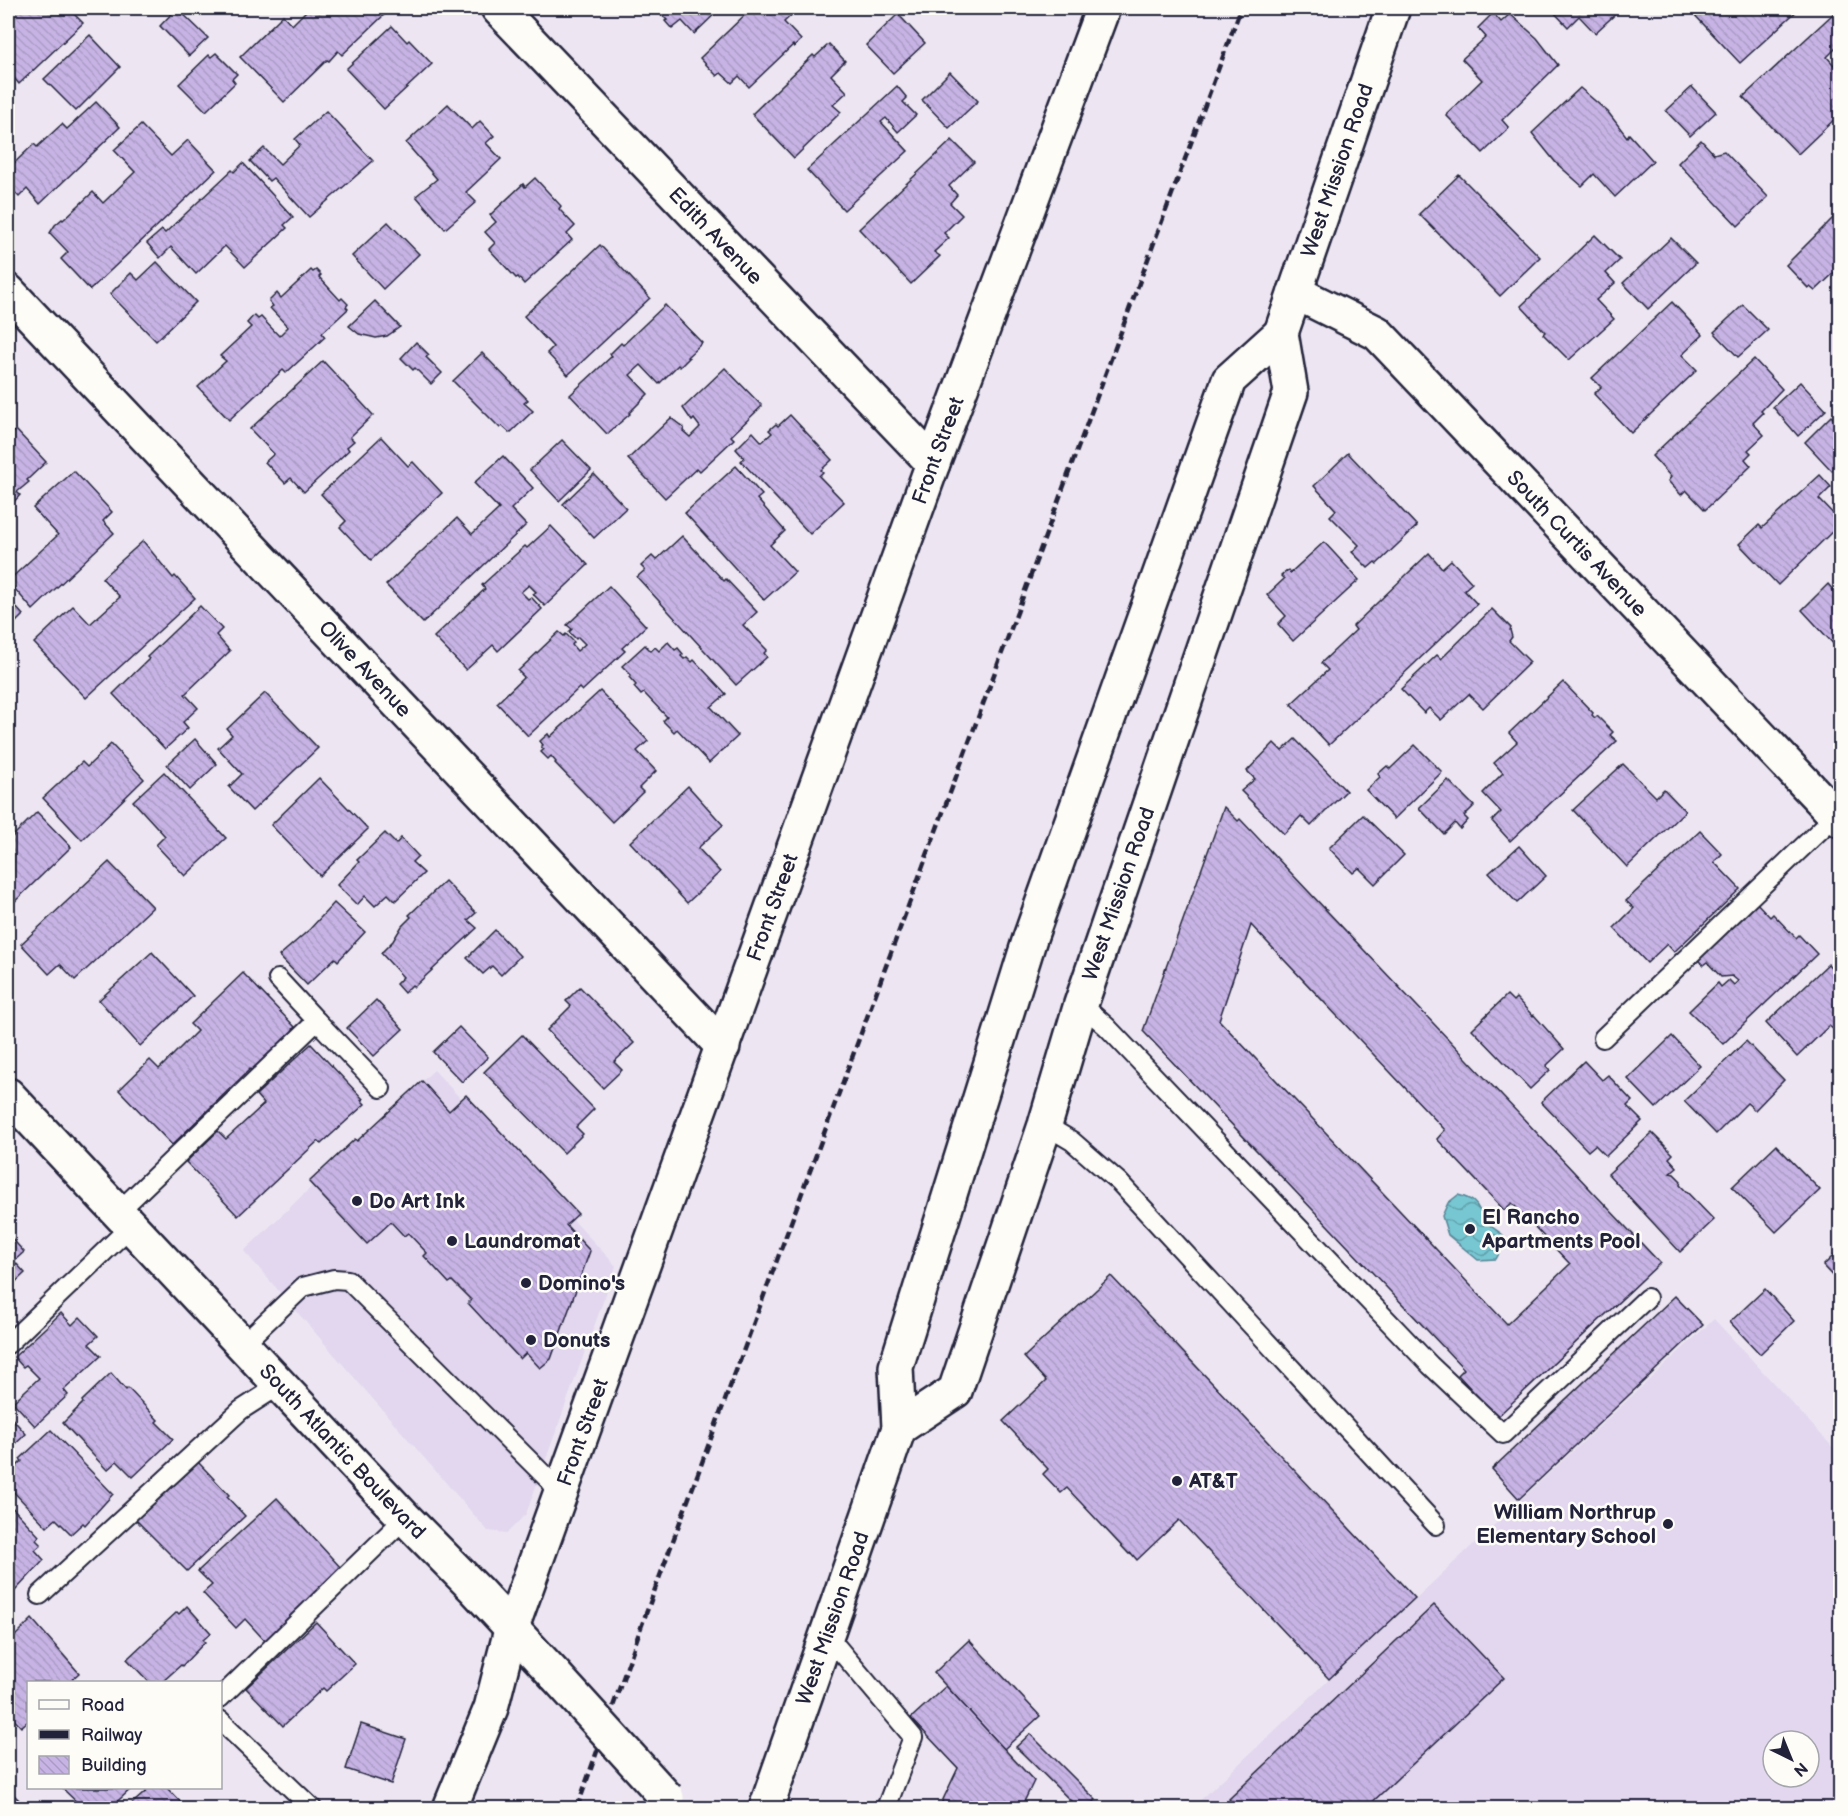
<svg xmlns="http://www.w3.org/2000/svg" width="1848" height="1816" font-family="'Balsamiq Sans',sans-serif">
<defs>
<pattern id="water-waves" width="16" height="10" patternUnits="userSpaceOnUse" patternTransform="scale(1.5)"><rect width="16" height="10" fill="#77c7d2"/><path d="M0 5q4-4 8 0t8 0" fill="none" stroke="#61a1ac"/></pattern>
<pattern id="building-back-hatch" width="6" height="6" patternUnits="userSpaceOnUse" patternTransform="scale(1.5)"><rect width="6" height="6" fill="#c7b4e5"/><path d="M-1 5l2 2M0 0l6 6M5-1l2 2" fill="none" stroke="#ab9ac5"/></pattern>
</defs>
<rect width="100%" height="100%" fill="#ede6f2"/>
<filter id="ink" filterUnits="userSpaceOnUse"><feTurbulence type="fractalNoise" baseFrequency=".0167" numOctaves="2"/><feDisplacementMap in="SourceGraphic" scale="12" xChannelSelector="R" yChannelSelector="G"/><feConvolveMatrix kernelMatrix="1 2 1 2 8 2 1 2 1" color-interpolation-filters="sRGB"/></filter>
<g filter="url(#ink)">
<g fill="#e2d7ee" fill-rule="evenodd">
<path d="M434,1070l182,196 -90,248 -19,19 -19,-2 -244,-280z"/>
<path d="M1714,1319l126,136v353h-648zM1773,1741h36v36h-36z"/>
</g>
<path fill="url(#water-waves)" stroke="#558596" stroke-width="1.5" d="M1458,1195c25,7 16,13 30,28 4,5 10,8 15,12l-1,13 -6,11 -18,1 -30,-25 -6,-19 6,-13z"/>
<g fill="url(#building-back-hatch)" stroke="#22223b" stroke-width="1.5" fill-rule="evenodd">
<path d="M19,8h49l15,15 -64,61 -11,-13v-53z"/>
<path d="M177,8l31,30 -19,18 -29,-30z"/>
<path d="M309,8h72l5,5 -44,42 -4,-4 -9,10 -2,-1 -43,42 -44,-45 43,-42 9,10z"/>
<path d="M655,8h66l-27,26 -12,-13 -10,8 -7,-8 2,-1z"/>
<path d="M752,8h47l-15,14 17,18 -7,7 -1,-2 -44,42 -10,-11 -7,7 -11,-10 -4,3 -17,-18z"/>
<path d="M1550,8h72l-27,25 -16,-17 -11,11z"/>
<path d="M1695,8h105l-60,55 -49,-52z"/>
<path d="M1493,13l8,9 9,-8 27,24 21,27 -56,55 7,8 -26,25 -37,-38 36,-35 -20,-21 24,-22 -8,-9z"/>
<path d="M1834,13l6,7v24l-13,13 13,15v42l-42,40 -55,-57z"/>
<path d="M898,14l27,29 -32,30 -27,-28z"/>
<path d="M392,26l15,16 2,-2 23,24 -48,45 -38,-40z"/>
<path d="M90,35l30,32 -44,44 -32,-32z"/>
<path d="M829,44l16,17 -14,14 16,17 -14,13 8,7 -47,46 -42,-44 61,-59 2,2z"/>
<path d="M216,53l21,21 -5,5 3,4 -29,28 -27,-27 30,-29 2,2z"/>
<path d="M950,72l28,29 -29,27 -27,-28z"/>
<path d="M897,86l10,12 -4,4 13,13 -18,17 -12,-14 -5,4 27,29 -64,59 -37,-40z"/>
<path d="M1692,87l24,25 -26,24 -24,-25z"/>
<path d="M1580,88l28,24 19,25 2,-3 24,27 -38,36 -21,-23 -12,12 -26,-23 -24,-30z"/>
<path d="M96,102l24,25 -80,77 -13,-15 -8,8 -11,-12v-16l26,-25 3,3 25,-23 5,5z"/>
<path d="M448,104l24,25 8,-8 14,15 -8,7 15,16 -35,33 10,10 -31,27 -29,-33 21,-17 -31,-36z"/>
<path d="M326,111l47,50 -64,56 -36,-39 -4,3 -19,-20 14,-13 16,16 20,-19 -5,-6z"/>
<path d="M141,125l30,31 17,-16 28,30 -126,120 -29,-31 7,-7 -18,-19 5,-8 7,-6 1,1 30,-28 10,11 32,-31 -21,-22z"/>
<path d="M952,140l22,22 -25,24 8,9 -7,8 12,12 -18,18 5,5 -15,14 6,4 -29,28 -52,-55z"/>
<path d="M1701,140l13,14 10,-3 44,46 -30,29 -60,-63z"/>
<path d="M243,163l50,54 -9,8 3,3 -42,39 -20,-21 -29,28 -25,-27 -11,11 -13,-15 15,-13 3,3 67,-63 2,2z"/>
<path d="M1459,175l81,82 -40,39 -81,-82z"/>
<path d="M535,178l26,28 -2,3 16,17 -8,8 5,6 -48,44 -6,-7 -2,1 -27,-29 6,-6 -10,-11 11,-10 -6,-7 33,-31 2,3z"/>
<path d="M1834,217l6,6v37l-6,7 3,3 -22,21 -5,-4 -2,1 -22,-23z"/>
<path d="M388,222l31,32 -36,35 -31,-33z"/>
<path d="M1595,235l25,25 -14,13 9,10 -19,17 18,19 -45,41 -26,-26 2,-2 -24,-26z"/>
<path d="M1671,238l25,25 -48,46 -25,-26z"/>
<path d="M600,245l50,53 -82,77 -21,-22 6,-6 -29,-31z"/>
<path d="M157,262l39,40 -40,39 -46,-47 21,-21 7,7z"/>
<path d="M311,270l2,2 3,-2 5,5 -2,2 21,23 2,-2 6,6 -2,3 2,2 -26,24 3,4 -39,36 -3,-3 -54,50 -31,-33 28,-26 -6,-5 31,-29 -4,-4 7,-8 4,4 3,-2 18,19 9,-9 -18,-19 3,-2 -4,-5 8,-8 4,5z"/>
<path d="M375,301l25,26 -13,9 -11,2 -17,-4 -10,-8z"/>
<path d="M1672,302l31,33 -21,20 15,15 -66,63 -37,-39 7,-7 -9,-9z"/>
<path d="M665,305l37,38 -15,14 2,1 -9,9 -2,-2 -19,19 -18,-19 -11,10 18,19 -19,19 1,1 -23,20 -37,-39 42,-39 -2,-2 11,-11 2,2z"/>
<path d="M1743,305l25,25 -30,27 -24,-25z"/>
<path d="M416,342l13,13 -3,2 16,16 -11,11 -16,-16 -2,2 -12,-12z"/>
<path d="M482,353l46,47 -4,3 9,8 -23,22 -8,-7 -2,2 -47,-47z"/>
<path d="M1754,359l28,30 -21,22 2,2 -10,10 11,12 -16,15 3,3 -6,6 6,7 -46,44 -19,-20 -5,5 -13,-14 3,-4 -19,-21z"/>
<path d="M323,361l50,54 -23,22 4,4 -7,6 2,3 -45,42 -13,-14 -6,5 -20,-21 9,-8 -24,-25z"/>
<path d="M725,368l37,38 -31,30 3,3 -34,32 -3,-3 -32,30 -37,-39 43,-41 13,10 -1,3 7,6 10,-10 -6,-8 -2,2 -9,-13z"/>
<path d="M1800,382l26,28 -28,26 -25,-29z"/>
<path d="M1840,412v50l-8,9 -27,-29 26,-26 2,2z"/>
<path d="M790,415l42,45 -11,10 2,2 -4,4 25,26 -34,32 -69,-73 3,-3 -8,-9 17,-17 9,10 10,-9 -3,-3 7,-6 2,2z"/>
<path d="M16,430l30,32 -19,18 2,2 -12,10 3,3 -11,12 -1,-69z"/>
<path d="M381,437l27,29 5,-4 29,31 -71,67 -31,-33 6,-6 -25,-27z"/>
<path d="M562,440l29,30 -32,31 -29,-31z"/>
<path d="M1348,453l69,73 -40,38 -2,-2 -7,6 -16,-16 7,-7 -29,-29 6,-6 -22,-24z"/>
<path d="M503,456l30,32 -22,21 15,16 -103,98 -37,-38 71,-67 15,16 27,-25 -25,-26z"/>
<path d="M736,466l26,29 -5,4 28,32 -15,14 25,27 -31,28 -79,-87z"/>
<path d="M74,471l38,41 -9,9 11,12 -81,77 -25,-29 50,-46 -25,-27z"/>
<path d="M594,474l32,34 -32,30 -31,-34z"/>
<path d="M1820,475l11,12 -12,12 21,22v3l-62,61 -39,-41 20,-19 3,3z"/>
<path d="M551,526l37,39 -43,41 -12,-12 3,-2 -7,-7 -8,7 7,7 3,-2 11,12 -44,42 -5,-6 -27,25 -32,-33 51,-48 -3,-4 43,-39 2,2z"/>
<path d="M682,536l42,45 2,-2 31,33 -14,13 24,25 -3,3 3,4 -31,28 -99,-108 8,-7 -4,-4 11,-10 4,4z"/>
<path d="M143,541l30,37 2,-2 20,22 -109,100 -52,-55 39,-37 17,18 30,-27 -18,-19z"/>
<path d="M1324,542l35,38 -66,61 -15,-17 8,-8 -19,-21 17,-16 -3,-3 7,-6 2,3z"/>
<path d="M1429,553l13,15 9,-8 21,23 -8,7 13,14 -148,141 -38,-41 37,-34 -7,-7 35,-33 -3,-4z"/>
<path d="M1828,584l7,8 5,-5v64l-38,-41z"/>
<path d="M609,586l37,40 -24,22 3,3 -43,40 -3,-3 -51,48 -31,-33 27,-26 -6,-6 41,-39 5,4 2,-2 8,8 -2,3 5,6 8,-7 -7,-7 -2,2 -7,-7 3,-3 -5,-4z"/>
<path d="M8,598l15,17 -15,15z"/>
<path d="M200,606l22,23 -6,6 14,16 -45,43 13,14 -15,14 5,6 -23,21 -52,-55 36,-35 -2,-2z"/>
<path d="M1492,609l19,19 -1,2 2,7 -3,4 21,21 -47,46 -14,-14 -28,26 -12,-12 -5,5 -23,-24 36,-34 4,4z"/>
<path d="M668,642l7,8 3,-2 5,6 -2,2 3,3 3,-2 5,5 2,-2 32,34 -15,13 27,29 -29,27 -32,-34 -3,3 -11,-11 4,-4 -23,-24 -3,2 -7,-8 2,-2 -7,-8 2,-2 -9,-9 23,-21 6,6 4,-4 4,4z"/>
<path d="M1563,682l30,31 -1,2 3,3 2,-2 16,16 -3,3 7,6 -107,100 -18,-20 9,-9 -18,-19 20,-20 -9,-10 23,-21 -8,-9z"/>
<path d="M600,691l48,50 -11,10 19,20 -17,17 4,4 -31,30 -57,-59 1,-1 -5,-6 -3,3 -7,-7 3,-3 -3,-2 2,-2 -3,-4 8,-7 2,3z"/>
<path d="M265,693l53,55 -66,63 -23,-24 13,-13 -24,-26 14,-13 -5,-6z"/>
<path d="M195,739l22,25 -27,26 -23,-25z"/>
<path d="M1295,739l51,52 -35,35 -10,-10 -17,18 -43,-43 14,-12 -8,-8 27,-28 8,8z"/>
<path d="M111,744l33,35 -62,61 -39,-42 39,-36 5,5z"/>
<path d="M1415,745l27,27 -48,47 -28,-29 14,-13 -2,-3 9,-8 3,3z"/>
<path d="M1623,764l33,33 8,-8 21,22 -58,56 -54,-57z"/>
<path d="M164,772l62,66 -41,38 -29,-31 9,-9 -32,-35z"/>
<path d="M319,778l49,51 -48,47 -49,-51z"/>
<path d="M1448,780l26,26 -10,10 4,4 -8,9 -5,-6 -11,11 -25,-26z"/>
<path d="M688,786l35,39 -25,23 22,24 -33,31 -57,-61z"/>
<path d="M1224,807l14,14 2,-2 420,444 -163,154 -39,-42 6,-6 -321,-338zM1251,925l194,205 -8,9 67,71 8,-7 58,61 -63,60 -288,-304z"/>
<path d="M37,812l34,35 -63,61v-67z"/>
<path d="M1363,815l41,40 -29,29 -16,-16 -6,5 -24,-25z"/>
<path d="M1700,831l22,23 -8,8 26,27 -66,63 -7,-8 -20,19 -33,-35 20,-20 -8,-7z"/>
<path d="M385,833l11,11 5,-6 17,18 -6,6 12,11 -29,28 -7,-7 -13,12 -10,-10 -8,9 -20,-20 22,-23 -2,-2z"/>
<path d="M1519,846l27,30 -29,27 -28,-30z"/>
<path d="M109,862l44,45 -78,73 -15,-16 -11,10 -28,-30z"/>
<path d="M445,881l31,32 -8,7 9,8 -63,59 -2,-2 -8,8 -8,-9 7,-7 -22,-24 12,-12 9,-15 9,-9 -2,-2z"/>
<path d="M1753,899l17,18 3,-3 23,24 3,-3 18,19 -94,90 -34,-33 29,-28 3,4 8,-7 5,5 4,-4 -6,-5 -11,1 -14,-15 -4,3 -6,-6z"/>
<path d="M334,903l31,29 -27,29 -3,-3 -28,27 -28,-29 31,-27z"/>
<path d="M495,930l25,26 -19,19 -9,-9 -9,8 -16,-16z"/>
<path d="M152,952l41,44 -53,50 -41,-46z"/>
<path d="M1828,964l12,13v52l-3,3 -8,-6 -32,31 -31,-34z"/>
<path d="M243,973l52,54 -2,2 3,3 -42,42 -4,-5 -78,76 -53,-55 31,-30 9,9 38,-38 -7,-7z"/>
<path d="M580,987l54,56 -20,19 8,8 -19,18 -56,-58 24,-24 -5,-5z"/>
<path d="M1507,995l6,6 3,-3 17,18 1,-1 30,34 -18,17 4,4 -20,19 -58,-60z"/>
<path d="M376,1000l27,29 -29,27 -27,-28z"/>
<path d="M459,1027l29,30 -26,25 -29,-30z"/>
<path d="M522,1035l72,74 -18,18 7,7 -19,19 -80,-81z"/>
<path d="M1672,1036l28,30 -44,42 -28,-29z"/>
<path d="M1746,1041l38,39 -29,30 -8,-7 -31,31 -32,-33z"/>
<path d="M311,1044l52,55 -2,1 4,4 -44,40 -3,-3 -80,75 -52,-54 32,-31 8,8 38,-35 -8,-9z"/>
<path d="M1584,1061l18,19 6,-5 24,26 -5,5 15,15 -36,35 -11,-11 -7,6 -47,-49z"/>
<path d="M422,1081l27,30 17,-16 112,119 -12,11 24,26 -39,108 -11,9 -14,-15 -6,6 -52,-56 3,-3 -19,-19 -3,2 -25,-27 3,-3 -19,-20 -4,3 -13,-14 -24,22 -58,-62 46,-43 2,2z"/>
<path d="M1652,1133l21,21 -4,4 8,9 -7,6 4,1 7,7 -1,4 34,35 -34,32 -72,-78z"/>
<path d="M1776,1145l44,45 -44,42 -44,-45z"/>
<path d="M8,1234l16,18 -10,9 11,12 -17,16z"/>
<path d="M1840,1249v35l-17,-18z"/>
<path d="M1111,1276l304,322 -86,81 -150,-159 -42,40 -6,-7 -2,1 -62,-66 -6,5 -18,-19 5,-5 -45,-48 43,-40 -22,-24z"/>
<path d="M1765,1289l29,32 -34,33 -30,-32z"/>
<path d="M1675,1296l28,29 -184,174 -27,-30z"/>
<path d="M61,1313l11,12 8,-8 18,19 -9,8 12,12 -37,34 4,5 -33,31 -22,-24 26,-24 -13,-13 -3,2 -9,-10z"/>
<path d="M111,1373l15,17 2,-2 30,32 -2,2 17,17 -40,38 -16,-16 -10,9 -44,-47 20,-20 -1,-2z"/>
<path d="M8,1414l18,20 -18,17z"/>
<path d="M51,1430l62,64 -28,31 -2,-2 -12,11 -15,-15 -9,8 -39,-41v-11l14,-14 -2,-2z"/>
<path d="M198,1462l31,33 -2,2 18,19 -58,55 -53,-53 24,-23 3,2z"/>
<path d="M277,1498l64,70 -75,74 -21,-23 -9,9 -33,-35 9,-8 -14,-14z"/>
<path d="M8,1503l31,33 -3,4 5,5 -6,5 9,10 -29,31 -1,-2 -6,6z"/>
<path d="M1434,1605l70,73 -138,130h-128l-9,-9z"/>
<path d="M187,1606l24,27 -8,7 2,2 -23,24 -1,-1 -19,17h-13l-22,-23 50,-47 2,2z"/>
<path d="M32,1619l47,54 -10,9h-41v39l-7,6 -13,-14v-70z"/>
<path d="M316,1622l39,42 -29,27 -3,-3 -40,38 -37,-38z"/>
<path d="M969,1640l71,76 -36,33 -70,-76z"/>
<path d="M946,1686l88,95 -13,27h-82l19,-40 -47,-50z"/>
<path d="M361,1724l45,15 -15,45 -45,-15z"/>
<path d="M1030,1734l66,66 -9,8h-9l-62,-61z"/>
<path d="M8,1785l4,5 -1,2 16,16h-19z"/>
<path d="M62,1788h70l-22,20h-27z"/>
<path d="M150,1788h17l19,20h-59z"/>
</g>
<g fill="none" stroke-linecap="round" stroke-linejoin="round">
<defs>
<g id="service">
<path d="M278,979l39,42"/>
<path d="M1081,1004l26,23 323,338 73,69 144,-136"/>
<path d="M1603,1038l233,-223"/>
<path d="M1045,1125l27,16 47,41 317,343"/>
<path d="M117,1213l200,-192 64,67"/>
<path d="M8,1344l122,-117"/>
<path d="M242,1345l61,-58 31,-8 14,1 213,212"/>
<path d="M40,1595l201,-185 39,-25"/>
<path d="M827,1635l86,102 -27,71"/>
<path d="M220,1698l185,-180"/>
<path d="M220,1720l92,88"/>
</g>
<g id="minor">
<path id="s1" d="M498,8l435,455"/>
<path id="s2" d="M8,291l715,756"/>
<path id="s3" d="M1295,292l82,41 463,487"/>
<path id="s4" d="M450,1808l41,-100 20,-78 422,-1167 170,-455"/>
</g>
<g id="secondary">
<path id="s5" d="M1281,333l112,-325"/>
<path id="s6" d="M766,1808l133,-380 -3,-61 134,-429 199,-558 52,-47 10,59 -210,612 -36,121 -90,266 -56,37"/>
</g>
<g id="primary">
<path id="s7" d="M8,1095l397,423 71,72 80,86"/>
</g>
</defs>
<use href="#service" stroke="#22223b" stroke-width="22"/>
<use href="#minor" stroke="#22223b" stroke-width="38"/>
<use href="#secondary" stroke="#22223b" stroke-width="38"/>
<use href="#primary" stroke="#22223b" stroke-width="38"/>
<use href="#service" stroke="#fdfcf7" stroke-width="18"/>
<use href="#minor" stroke="#fdfcf7" stroke-width="33"/>
<use href="#secondary" stroke="#fdfcf7" stroke-width="33"/>
<use href="#primary" stroke="#fdfcf7" stroke-width="33"/>
<path stroke="#22223b" stroke-width="4.5" stroke-dasharray="9 4.5" stroke-linecap="butt" d="M577,1808l67,-189 597,-1611"/>
<defs>
<path id="primary-bridge" d="M556,1676l111,122"/>
</defs>
<use href="#primary-bridge" stroke="#22223b" stroke-width="38" stroke-linecap="butt"/>
<use href="#primary-bridge" stroke="#fdfcf7" stroke-width="33"/>
</g>
</g>
<g fill="#22223b" stroke="#fdfcf7" stroke-width="2">
<circle cx="357" cy="1201" r="6"/>
<circle cx="1470" cy="1229" r="6"/>
<circle cx="452" cy="1241" r="6"/>
<circle cx="526" cy="1283" r="6"/>
<circle cx="531" cy="1340" r="6"/>
<circle cx="1177" cy="1481" r="6"/>
<circle cx="1668" cy="1524" r="6"/>
</g>
<g text-anchor="middle" dominant-baseline="central" stroke-width="5" stroke-linejoin="round" paint-order="stroke">
<g font-size="21" fill="#22223b" stroke="#fdfcf7">
<text stroke="none"><textPath href="#s5" startOffset="172">West Mission Road</textPath></text>
<text stroke="none"><textPath href="#s1" startOffset="315">Edith Avenue</textPath></text>
<text stroke="none"><textPath href="#s4" startOffset="1443">Front Street</textPath></text>
<text stroke="none"><textPath href="#s3" startOffset="382">South Curtis Avenue</textPath></text>
<text stroke="none"><textPath href="#s2" startOffset="520">Olive Avenue</textPath></text>
<text transform="translate(1119 894) rotate(-71)">West Mission Road</text>
<text stroke="none"><textPath href="#s4" startOffset="957">Front Street</textPath></text>
<text stroke="none"><textPath href="#s4" startOffset="399">Front Street</textPath></text>
<text stroke="none"><textPath href="#s7" startOffset="489">South Atlantic Boulevard</textPath></text>
<text stroke="none"><textPath href="#s6" startOffset="201">West Mission Road</textPath></text>
</g>
<g font-size="21" font-weight="bold" fill="#22223b" stroke="#fdfcf7" text-anchor="start">
<text x="369" y="1201">Do Art Ink</text>
<text x="1482" y="1217">El Rancho<tspan x="1482" dy="24">Apartments Pool</tspan></text>
<text x="464" y="1241">Laundromat</text>
<text x="538" y="1283">Domino's</text>
<text x="543" y="1340">Donuts</text>
<text x="1189" y="1481">AT&amp;T</text>
<text x="1656" y="1512" text-anchor="end">William Northrup<tspan x="1656" dy="24">Elementary School</tspan></text>
</g>
</g>
<rect width="1848" height="1816" fill="none" stroke="#fdfcf7" stroke-width="30"/>
<rect x="15" y="15" width="1818" height="1786" fill="none" stroke="#22223b" stroke-width="2" filter="url(#ink)"/>
<rect x="27" y="1681" width="195" height="108" fill="#fdfcf7" stroke="#a5a5ac" stroke-width="1.5"/>
<rect x="39" y="1700" width="30" height="9" fill="#fdfcf7" stroke="#a5a5ac" stroke-width="1.5"/>
<text x="81" y="1711" font-size="18" fill="#22223b">Road</text>
<rect x="39" y="1730" width="30" height="9" fill="#22223b" stroke="#a5a5ac" stroke-width="1.5"/>
<text x="81" y="1741" font-size="18" fill="#22223b">Railway</text>
<rect x="39" y="1756" width="30" height="18" fill="url(#building-back-hatch)" stroke="#a5a5ac" stroke-width="1.5"/>
<text x="81" y="1771" font-size="18" fill="#22223b">Building</text>
<g transform="translate(1791 1759) rotate(137)"><circle r="28" fill="#fdfcf7" stroke="#a5a5ac" stroke-width="1.5"/>
<path d="M0-4.5L10 22L0 15L-10 22Z" fill="#22223b"/>
<text y="-9" font-size="16" font-weight="bold" text-anchor="middle" fill="#22223b">N</text>
</g>
</svg>
